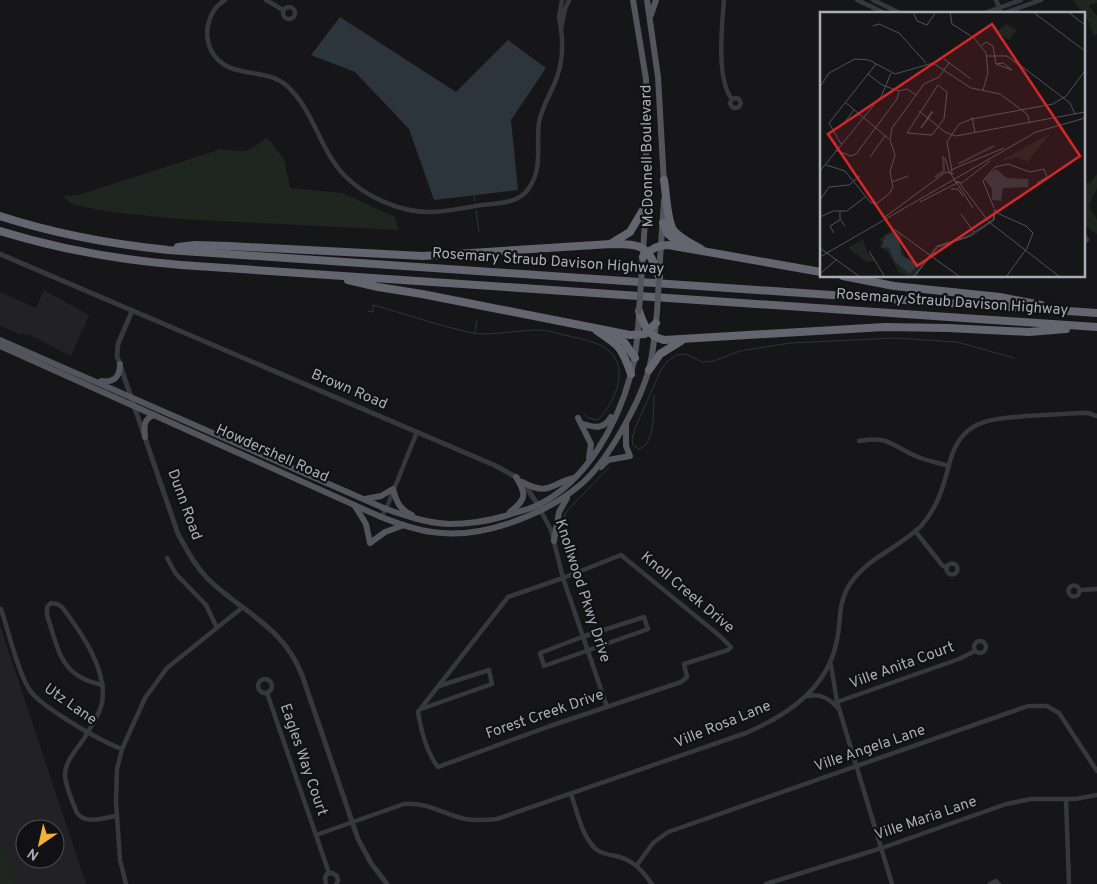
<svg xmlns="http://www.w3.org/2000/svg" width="1097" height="884" font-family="Overpass,sans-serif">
<rect width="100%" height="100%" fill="#161618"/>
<g fill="#222225" fill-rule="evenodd">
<path d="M44,290l45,25 -18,41 -41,-21 -11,-1 -19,-8v-34l36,16z"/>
<path d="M0,625l86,259h-86zM25,829h30v30h-30z"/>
</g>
<g fill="#1e261f">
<path d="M1073,0h24v3l-8,3 8,10v18l-3,2 -7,-18z"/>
<path d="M267,137l17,22 6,29 53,5 52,24 4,13 -219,-11 -69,-7 -27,-5 -12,-3 -9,-8 16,-1 142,-46c24,4 27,4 46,-12z"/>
<path d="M1097,174v14l-8,18 8,14v14l-8,-5 -6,-8v-38h7z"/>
<path d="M3,841l12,43h-15v-42z"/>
</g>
<path fill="#2c353c" d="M340,17l116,75 52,-52 38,28 -35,52 7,70 -84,10 -25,-71 -54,-57 -44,-17z"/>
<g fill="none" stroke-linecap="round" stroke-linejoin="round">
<g stroke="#2c353c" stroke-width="1">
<path d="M474,195l1,6"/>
<path d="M476,211l3,21"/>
<path d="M368,311l5,1v-7c33,9 66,21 100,28 17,3 47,-3 65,-3 9,0 18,3 26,5 22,5 54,9 55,37 1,17 -10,36 -21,48l-10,-2 -4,-5"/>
<path d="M475,333l2,-13"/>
<path d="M654,395c-1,15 2,49 -15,54l-6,-4 -1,-6 4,-13 25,-56 6,-8 9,-7 10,-1 16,8 12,-1 26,-10 50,-8 106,-5 61,4 57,16"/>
<path d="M562,530l1,-10 3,-8 43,-45"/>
</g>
<g stroke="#37383d" stroke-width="4.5">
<path d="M225,0c-17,10 -22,33 -14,50 15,31 55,16 76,36 27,24 32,63 57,89 20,21 55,37 85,37 17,0 35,-4 52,-7 17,-2 38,-1 48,-17 14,-20 7,-43 10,-66 3,-14 8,-22 14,-35 9,-19 11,-37 8,-58"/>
<path d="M266,0l17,10"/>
<path d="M562,0l-3,17 2,12 4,-20 4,-9"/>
<path d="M724,0c-2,24 -8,80 8,99l-2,4 2,4 3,1 4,-1 2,-4 -2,-4 -3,-1 -4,1"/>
<path d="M857,0l30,14"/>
<path d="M873,0l29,14"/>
<path d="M996,0l4,10"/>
<circle cx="289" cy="13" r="6"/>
<path d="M982,14l39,-14"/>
<path d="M1001,14l40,-14"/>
<path d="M1083,233l4,7"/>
<path d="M859,441c31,-6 34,6 59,16 10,4 21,6 31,9"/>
<path d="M541,511l10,19 12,48 44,129"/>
<path d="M381,517l5,-8 31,-77"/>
<path d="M915,531l27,34 5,3"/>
<path d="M621,555l99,81 11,11 -3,3 -44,14 3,13 -6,5 -131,44 -112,41c-11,-14 -17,-37 -20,-55l90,-115 55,-19z"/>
<path d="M167,558l9,16 30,31 11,23"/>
<circle cx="952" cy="569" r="5.5"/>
<circle cx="1074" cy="591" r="5.5"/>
<path d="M1080,590l17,-1"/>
<path d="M1,609c8,24 16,60 28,80 10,17 73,53 93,60"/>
<path d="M644,617l4,12 -104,37 -4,-13 42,-16z"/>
<circle cx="980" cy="647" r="6"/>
<path d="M831,665l6,37 55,182"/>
<circle cx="265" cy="686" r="7"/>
<path d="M103,685c-43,-8 -44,-34 -56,-70v-8l4,-4 6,1 5,3c19,25 46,63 40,96 -3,13 -11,23 -17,34 -7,11 -19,23 -20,36 -1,10 8,30 12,40 9,12 26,5 39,3"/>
<path d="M267,693l62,180"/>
<path d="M808,696c12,-3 21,2 30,12"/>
<path d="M837,702l122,-43 16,-8"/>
<path d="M421,709l71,-25 -3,-14 -50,16"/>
<path d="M571,794c6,17 11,44 26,56 6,4 12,5 19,6 17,4 26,14 36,28"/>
<path d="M1066,799l3,85"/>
<path d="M316,835l88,-31c25,-2 38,10 61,15 11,2 22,1 32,0l249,-86c42,-18 82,-45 91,-93 4,-18 1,-34 10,-51 16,-30 51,-40 74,-63 17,-19 23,-41 29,-65 12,-42 40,-42 77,-45 18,-1 36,-2 53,-3h8l9,3"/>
<path d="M637,865l16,-22 15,-11 360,-126h19l12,7 38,58"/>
<path d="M126,884l-6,-24 -4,-58 1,-33 5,-20 23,-51 22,-30 76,-61"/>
<path d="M326,884l-1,-7 2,-3 5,-1 5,3 1,5 -2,3"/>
<path d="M766,884l116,-36 124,-44 25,-5h44l22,-4"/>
<path d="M990,884l6,-3 3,3"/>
</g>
<g stroke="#37383d" stroke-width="5">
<path d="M0,254l494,211 24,13"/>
<path d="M132,311l-14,33 -1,12 61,178c9,16 17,32 30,45 35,34 75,47 94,96l56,164 13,24 16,21"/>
<path d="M524,484l16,24"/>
</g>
<g stroke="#53555c" stroke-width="6">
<path d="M633,0l13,79v126l-4,63"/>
<path d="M647,0l11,77 6,106"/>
<path d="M651,15l5,-15"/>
<path d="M659,275l5,-75"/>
<path d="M0,340l386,169c20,7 41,14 63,15 18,0 39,-3 56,-8 11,-4 23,-6 33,-11 49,-24 79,-80 93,-131 5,-19 7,-40 8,-60"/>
<path d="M0,346l381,171c16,6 33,13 51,15 26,4 54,-1 78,-9 26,-9 49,-20 70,-38 27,-22 60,-83 69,-116 5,-19 6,-38 8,-57"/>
<path d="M101,381c13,2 19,-4 19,-17"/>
<path d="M578,418l13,26 -2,14"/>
<path d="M583,424c13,4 21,5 28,-7"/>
<path d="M145,437c-1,-10 -2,-18 9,-22"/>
<path d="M601,467l7,-7 22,-4 -4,-10v-22"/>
<path d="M522,482c28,15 29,1 52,-4"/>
<path d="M365,499l16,-3 12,-7c3,12 7,21 19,26"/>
<path d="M355,506l11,18 4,19"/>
<path d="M510,512c16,-12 17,-18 6,-35"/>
<path d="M554,541l5,-29 8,-14"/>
<path d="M370,543l15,-11 19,-7"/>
</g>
<g stroke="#63666e" stroke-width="8">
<path d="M664,180c2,12 3,42 10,51 7,8 18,13 27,18"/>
<path d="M0,216c55,18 111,28 168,34l929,63"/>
<path d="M663,223l5,11 14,12"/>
<path d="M0,231c59,18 119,29 181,34l916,62"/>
<path d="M612,243l18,-11 16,-27"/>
<path d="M178,247l17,-2 34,1 194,10 188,-12c32,0 38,2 48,33"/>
<path d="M643,257c7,-8 14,-12 25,-12l153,27"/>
<path d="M843,276l51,10 106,11 41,8"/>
<path d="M348,280l30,7 44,7 208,41 15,-1 11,-11"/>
<path d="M639,311c5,15 9,25 25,29l220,-13 64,1 81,4 37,-3"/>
<path d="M597,331c23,15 25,17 34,43"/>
<path d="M614,334l10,8 11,16"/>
<path d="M649,370l11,-16 21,-13"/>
</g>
<g stroke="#53555c" stroke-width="6">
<path d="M639,311l3,-43"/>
<path d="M657,312l2,-35"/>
</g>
</g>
<g text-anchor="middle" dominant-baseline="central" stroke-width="4.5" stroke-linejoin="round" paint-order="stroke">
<g font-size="15" fill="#a8adb8" stroke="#111113">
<text transform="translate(648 156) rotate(-91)">McDonnell Boulevard</text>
<text transform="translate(548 262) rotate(4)">Rosemary Straub Davison Highway</text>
<text transform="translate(952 303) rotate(4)">Rosemary Straub Davison Highway</text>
<text transform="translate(349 390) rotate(23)">Brown Road</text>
<text transform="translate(272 454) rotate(24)">Howdershell Road</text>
<text transform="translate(184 505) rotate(70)">Dunn Road</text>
<text transform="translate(582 591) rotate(72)">Knollwood Pkwy Drive</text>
<text transform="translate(687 593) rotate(40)">Knoll Creek Drive</text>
<text transform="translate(902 666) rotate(-20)">Ville Anita Court</text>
<text transform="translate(70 705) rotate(35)">Utz Lane</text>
<text transform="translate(545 715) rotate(-19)">Forest Creek Drive</text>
<text transform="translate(723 725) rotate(-22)">Ville Rosa Lane</text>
<text transform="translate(870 749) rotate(-19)">Ville Angela Lane</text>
<text transform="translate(303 760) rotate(71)">Eagles Way Court</text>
<text transform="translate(926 819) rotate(-19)">Ville Maria Lane</text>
</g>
</g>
<g transform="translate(820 12)">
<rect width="265" height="265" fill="#161618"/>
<path d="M186,12l11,6 -8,10 -13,-8zM231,121l-24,29 -9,-5 -20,5zM72,218l10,5 -2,7 5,15 17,7 -10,13 -13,-5 -11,-20 -9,-5 3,-4 -3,-4zM66,228l19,19 12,5 -7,10 -15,-12 -7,-15h-8zM43,227l4,13 8,8 -7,3 -20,-15z" fill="#1e261f" fill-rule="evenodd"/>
<path d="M176,157l11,9 22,1 -1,8 -25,1 -2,13 -9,-1v-11l-8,-10zM74,221l3,1 5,22 16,8 -8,10 -15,-12 -7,-15 -7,1 5,-13z" fill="#2c353c"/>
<path fill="none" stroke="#2c353c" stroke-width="2.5" d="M138,152l36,-18M115,165l9,-6 -1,-15"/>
<path fill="none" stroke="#505258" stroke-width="1" d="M93,0l4,9 10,4 9,-13M130,0l2,12 22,14 12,15 2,20 -5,17M213,0l52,39M248,0l17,13M53,14l6,-2 20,9 27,30M161,34l5,-4 7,4 3,18 16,6M167,44h20l12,9M124,47l27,20M176,52l7,-1 9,7M200,53l50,38 5,11M48,62l14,11 17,6 8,-2 9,6M118,73l9,7 -3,27 -12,16 -25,-2zM0,75l9,-14 26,-14 14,1 26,14 38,-11 38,25 29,6 27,20 3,9M25,90l44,37M99,99l26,21 11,4 129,-24M152,105l3,16M24,111l10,-13M101,116l12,-16M101,116l11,-17M21,132l-12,-21 47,-59M15,138l16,6 5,-2 41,-55 2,-8M50,145l15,-21M125,146l4,13 24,37M6,153l19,6 26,32h6l12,-9 4,-7 -3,-15 5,-17 -5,-15 2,-12 32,-44 15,-7 10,-14M0,159l62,-76 9,-22M132,159l-5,-29 12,-18 13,-5 81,-15 13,-8 19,-25M130,161l3,-4 51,-21M134,169l8,2 28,-22M138,169l31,41 71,55M72,170l16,-6M131,177h7l5,7M0,188l9,-13 20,-2 11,-9M100,190l39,-20M174,196l-11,-27 12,-14 13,-3 22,8 14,-3 3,8 -10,6M20,199v8l5,7M177,201l29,13 7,7 -6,15 -21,29M141,202l13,18M0,205l13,-6h14l18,-14M65,205l61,-45 8,2M74,217l66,48M14,221l-4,-7 10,-6M0,236l40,29M49,239l16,26M0,245l216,-125 49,-14M0,262l17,-15M93,265l24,-31 29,-9 27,-17 2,-11 -1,11 -23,16 -33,11 -24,30"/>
<path fill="#d62828" fill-opacity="0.15" stroke="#d62828" stroke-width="2.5" d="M172,12l88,132 -163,110 -89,-132z"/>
<rect width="265" height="265" fill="none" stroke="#a8adb8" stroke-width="2.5"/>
</g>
<g transform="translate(40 844) rotate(214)"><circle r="24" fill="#111113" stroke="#4d4f55"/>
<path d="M0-4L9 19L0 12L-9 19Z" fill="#f2b134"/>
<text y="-8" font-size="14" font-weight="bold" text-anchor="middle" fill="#a8adb8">N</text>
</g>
</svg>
